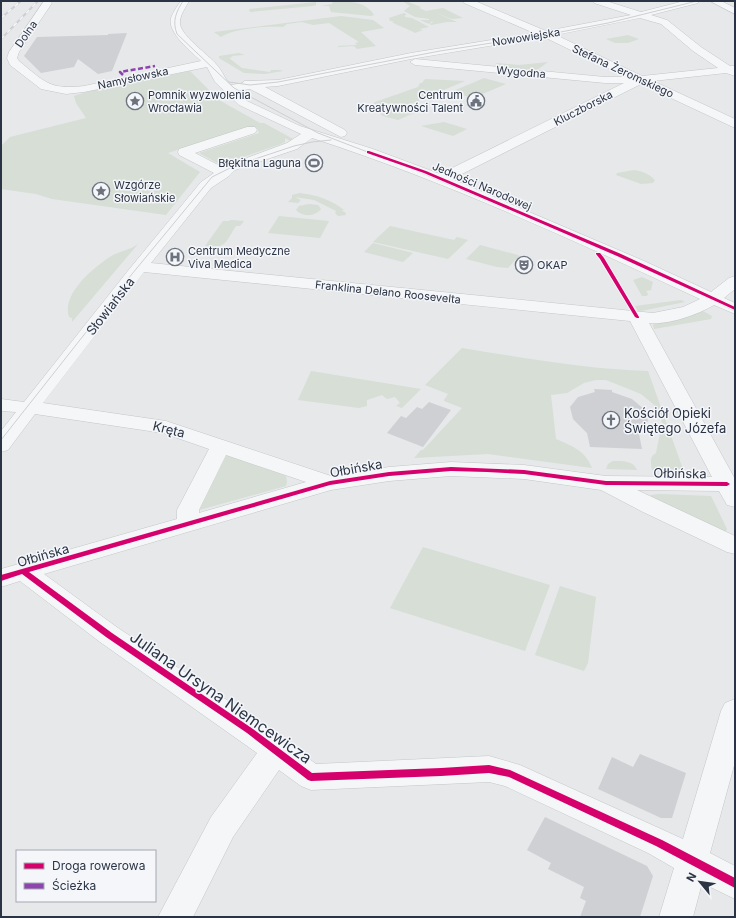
<svg xmlns="http://www.w3.org/2000/svg" width="736" height="918" font-family="Inter,sans-serif">
<rect width="100%" height="100%" fill="#e6e8ea"/>
<g fill="#d6ded6">
<path d="M333,1c14,0 33,0 41,14l-3,1 -40,-4 -2,-6h-8l11,-2z"/>
<path d="M406,1l15,6 -2,1 7,3 17,-3 20,10 -11,1 -16,-6 21,9h-10l-16,3 -1,-1 3,-2 -1,-1 -3,3 -9,-4h9v-1l-14,-2 -11,-6 6,-5 -6,-4z"/>
<path d="M316,2v3l-3,1 -63,6 -1,-3z"/>
<path d="M404,13l3,2h-2v2l7,1 17,9 -10,2 4,1 -8,3c-8,-5 -15,-6 -23,-11l2,-1h-4l-1,-3z"/>
<path d="M341,16l32,4 11,8 -23,4 15,14 -19,3 -3,-3 -15,1 -2,-1 20,-1 -2,-2 4,-1 -30,-19 -16,2 -11,-3 -15,2 -4,3c-15,-1 -50,1 -62,10l-7,-5z"/>
<path d="M628,35l11,4 -11,4h-13l-9,-4z"/>
<path d="M239,53l6,2 -14,1 2,1 -4,1 13,10 28,4 1,-2h9l3,1 -18,3 -21,-1 -25,-15v-2z"/>
<path d="M548,62l-11,8 -43,-4 3,-3 22,2z"/>
<path d="M190,71l29,29 41,23h4l31,17 -3,2 -7,-4v4l-4,2 -58,20h-4l-20,-11 60,-20 -2,-5 -7,-1 -82,26 32,19 -34,43 -114,-16 -16,-5 -35,-5v-43l9,-9 76,-19 -10,-15 -2,-7 12,-4z"/>
<path d="M484,78l22,6 -33,14 -22,-6z"/>
<path d="M425,79l40,2 -64,27 13,5 -16,7 -15,-4 -8,-6 9,-2 4,1 7,-3 -9,-3 -7,2 3,2 -7,2 -4,-3 4,-4 43,-15 2,-4h2z"/>
<path d="M444,122l23,7 -14,7 -32,-10z"/>
<path d="M634,170c8,1 15,4 21,10l-2,3 -12,1 -25,-9 1,-2z"/>
<path d="M300,193c16,2 32,7 44,17l-3,1 4,1 1,3 -8,1 -3,-3 1,-2 -22,-11 -19,-3 6,3 -3,3 -10,-1 4,-4v-3z"/>
<path d="M309,204l9,1 3,4c-6,8 -19,8 -25,1l3,-4z"/>
<path d="M279,216l50,5 -9,17 -52,-5z"/>
<path d="M231,220l13,1 -4,5h-4c-11,16 -9,23 -31,20l18,-25h6z"/>
<path d="M390,226l64,14 3,-3 11,3 -20,19 -75,-17z"/>
<path d="M373,243l40,10 -10,9 -39,-10z"/>
<path d="M138,244l-66,78v-4l-3,-1c-8,-23 26,-51 44,-62 8,-4 17,-5 25,-11z"/>
<path d="M480,245l38,10 3,2 -6,3 -7,8 -11,-1 -31,-8z"/>
<path d="M642,277l11,5 -2,8 -5,1 2,3 -1,2h-5l-9,-16z"/>
<path d="M681,300l4,2 -44,9h-3l-3,-5z"/>
<path d="M703,311l9,5 -1,3 -57,10 -1,-4c7,-6 39,-10 50,-14z"/>
<path d="M462,348c62,10 124,21 186,23l36,101 -32,-2c-1,-7 -3,-13 4,-17l6,-30 -4,-15 -17,-14 -35,-14h-10l-12,3 -17,10 -16,2 5,44c16,7 29,11 36,29l-104,-14 -74,4 7,-8h2l39,-42 -18,-7v-1l4,-6 -23,-9z"/>
<path d="M311,371l110,18 -19,19 -6,-2 4,-3 -5,-6 -8,2 -5,-4 -15,5v6l-8,2 -61,-8z"/>
<path d="M226,455l55,19 5,2 1,6 -1,4 -90,25z"/>
<path d="M613,461c9,0 20,-1 24,9l-31,-1 2,-5z"/>
<path d="M659,494l52,2 16,33 -3,6 -75,-38 2,-2z"/>
<path d="M423,547l127,38 -25,66 -135,-43z"/>
<path d="M560,586l36,11 -8,66 -4,8 -49,-16z"/>
</g>
<g fill="#ced0d3">
<path d="M127,33l-15,38 -14,3 -20,-15 -4,8 -33,6 -17,-17 13,-19 71,-2v-1z"/>
<path d="M594,389l18,1v2l20,7 13,11 3,11 -9,13 3,15 -52,-2 -3,-14 -14,-14 -3,-12 8,-10 17,-5z"/>
<path d="M429,402l22,8 -28,37 -36,-14 14,-17 5,2 11,-11 5,2z"/>
<path d="M640,754l46,19 -14,45h-11l-63,-29 14,-32 21,10z"/>
<path d="M545,817l102,49 6,10 -13,41h-60l6,-16 -6,-3 4,-11 -36,-18 3,-6 -24,-13z"/>
</g>
<g fill="none" stroke-linecap="round" stroke-linejoin="round">
<defs>
<g id="minor">
<path d="M44,1h6l2,2 -33,49 -2,6 2,3c26,21 30,29 65,25l117,-25c-9,-9 -34,-28 -30,-43 2,-6 6,-12 10,-17h8c-3,6 -10,15 -9,23 2,13 28,30 37,41 6,7 7,13 14,20l12,-2 1,-2 34,-1 133,-27 123,-20 -70,-30 -1,-2h12l71,30 85,-16 -37,-12 -1,-2h13l35,11 43,-11h15l-1,2 -47,12 16,5 34,27 29,19h5v10l-9,-3 -73,8 82,38v9l-94,-44 -189,95 192,82 67,31 18,-14 6,-2v13l-11,9 11,5v11l-21,-9c-17,10 -46,20 -65,18l86,156v28l-8,-2 -8,-14 -82,-1 98,46v18l-8,-2 -84,-40 -42,-22 -77,-11 -73,-3 -62,5 -58,9 -287,84 74,54 142,94 56,42 173,-8 31,9 163,74 38,-128 4,-8 10,-4v63l-25,91 25,13v33l-33,-16 -9,34h-34l15,-49 -26,-15 -143,-67 -16,-4 -178,8 -10,-4 -22,-16 -46,67 -40,80h-35l53,-100 46,-64 -157,-111 -80,-61 -19,6v-18l176,-50v-9l32,-61 -46,-16 -128,-19 -27,36 -7,2v-21l15,-19 -15,-1v-12l23,3 103,-130 74,-90 13,-9 -35,-18 -1,-3 1,-3 68,-22h8l2,3 -2,3 -60,20 27,14 65,-24 14,-9 -62,-29 -24,-23 -8,-15 -123,25 -18,2 -25,-5 -31,-24 -3,-7 2,-6zM640,18l21,6 32,27 25,17 -76,8 -86,-41zM544,37l82,40h-21l-190,-18 -5,3 5,3 190,18h19l-184,91 -67,-25 -73,-23 -53,-25 -10,-10 13,-2 91,48 4,-1 2,-3 -2,-3 -80,-43 13,-1 133,-27zM312,138c133,43 261,102 388,161l-17,8 -30,6 -502,-50 60,-75 18,-12 6,-6 62,-21zM144,272l486,49 82,156 -106,-1 -82,-11 -73,-3 -62,5 -58,9 -165,-55 -123,-18zM226,455l80,27 -107,31v-3z"/>
<path d="M710,1h11l14,7v6z"/>
</g>
</defs>
<use href="#minor" stroke="#c4c6c8" stroke-width="1"/>
<use href="#minor" fill="#f5f6f7" fill-rule="evenodd"/>
<g stroke="#cecfd2" stroke-width="1">
<path d="M183,1c-7,11 -11,20 -6,33l57,54 84,45 99,38 242,103 76,37"/>
<path d="M229,82l21,3 28,-3 162,-31 110,-17 58,-11 89,-22"/>
<path d="M1,440l131,-166 80,-97 22,-11 60,-20 18,-4 19,-2"/>
</g>
<defs>
<g id="rail">
<path d="M1,18l20,-17"/>
<path d="M1,39l37,-38"/>
</g>
</defs>
<use href="#rail" stroke="#cecfd2" stroke-width="2"/>
<use href="#rail" stroke="#f4f6f9" stroke-width="1.5" stroke-dasharray="4.5" stroke-linecap="butt"/>
<path stroke="#8e44ad" stroke-width="2.5" stroke-dasharray="5 2.5" stroke-linecap="butt" d="M123,75l-3,-3 35,-6"/>
<defs>
<g id="cycleway">
<path d="M367,151h2l57,20 195,83 114,53v3l-118,-54 -193,-83 -57,-20z"/>
<path d="M596,253h4l4,5 35,59v1h-2l-2,-1 -35,-58 -4,-5z"/>
<path d="M451,467l73,3 82,11 121,1 3,2 -3,2 -121,-1 -82,-11 -37,-2 -36,-1 -62,5 -59,9 -301,87 83,61 141,96 59,44 129,-5 48,-3 21,5 152,70 73,38v10l-79,-42 -147,-69 -20,-4 -48,3 -130,5 -3,-1 -61,-47 -141,-96 -84,-63 -21,7v-6l329,-94 59,-9z"/>
</g>
</defs>
<use href="#cycleway" stroke="#f4f6f9" stroke-width="2"/>
<use href="#cycleway" fill="#d6006c" fill-rule="evenodd"/>
</g>
<defs>
<symbol id="sight-ring" viewBox="-11 -11 22 22"><circle r="9.5" fill="#f4f6f9" stroke="#6c737f" stroke-width="1.5"/><path d="M0-6L1.8-2.2L6-1.7L2.9 1.2L3.7 5.4L0 3.3L-3.7 5.4L-2.9 1.2L-6-1.7L-1.8-2.2Z" fill="#6c737f"/></symbol>
<symbol id="civic-ring" viewBox="-11 -11 22 22"><circle r="9.5" fill="#f4f6f9" stroke="#6c737f" stroke-width="1.5"/><path d="M-.6-6.5H3V-4.5H.6V-3L4-1V1h2V6H-6V1h2V-1L-.6-3ZM-1.2 2.5V6h2.4V2.5Z" fill="#6c737f"/></symbol>
<symbol id="stadium-ring" viewBox="-11 -11 22 22"><circle r="9.5" fill="#f4f6f9" stroke="#6c737f" stroke-width="1.5"/><path d="M0-5a6.5 5 0 1 0 0 10a6.5 5 0 1 0 0-10ZM-3.5-1.8h7v3.6h-7Z" fill="#6c737f"/></symbol>
<symbol id="hospital-ring" viewBox="-11 -11 22 22"><circle r="9.5" fill="#f4f6f9" stroke="#6c737f" stroke-width="1.5"/><path d="M-5-5h3v3.5h4V-5h3V5h-3V1.5h-4V5h-3Z" fill="#6c737f"/></symbol>
<symbol id="theatre-ring" viewBox="-11 -11 22 22"><circle r="9.5" fill="#f4f6f9" stroke="#6c737f" stroke-width="1.5"/><path d="M-5-5.5Q0-4 5-5.5V0Q5 5 0 6Q-5 5-5 0ZM-3.3-2.5H-1v1.5H-3.3ZM1-2.5H3.3v1.5H1ZM-2.8 1Q0 5.5 2.8 1Z" fill="#6c737f"/></symbol>
<symbol id="church-ring" viewBox="-11 -11 22 22"><circle r="9.5" fill="#f4f6f9" stroke="#6c737f" stroke-width="1.5"/><path d="M-1.2-6h2.4v3.5h3.3v2.4h-3.3V6h-2.4V-.1h-3.3v-2.4h3.3Z" fill="#6c737f"/></symbol>
</defs>
<g fill-rule="evenodd">
<use href="#sight-ring" x="125" y="91" width="20" height="20"/>
<use href="#civic-ring" x="466" y="91" width="20" height="20"/>
<use href="#stadium-ring" x="304" y="153" width="20" height="20"/>
<use href="#sight-ring" x="91" y="181" width="20" height="20"/>
<use href="#hospital-ring" x="165" y="247" width="20" height="20"/>
<use href="#theatre-ring" x="514" y="255" width="20" height="20"/>
<use href="#church-ring" x="601" y="410" width="20" height="20"/>
</g>
<g text-anchor="middle" dominant-baseline="central" stroke-width="3" stroke-linejoin="round" paint-order="stroke">
<g font-size="11" fill="#2b3445" stroke="#f4f6f9">
<text transform="translate(26 34) rotate(-55)">Dolna</text>
<text transform="translate(526 37) rotate(-9)">Nowowiejska</text>
<text transform="translate(623 71) rotate(25)">Stefana Żeromskiego</text>
<text transform="translate(521 72) rotate(5)">Wygodna</text>
<text transform="translate(133 78) rotate(-12)">Namysłowska</text>
<text transform="translate(583 108) rotate(-27)">Kluczborska</text>
<text transform="translate(482 186) rotate(23)">Jedności Narodowej</text>
<text transform="translate(388 292) rotate(6)">Franklina Delano Roosevelta</text>
</g>
<g font-size="11" fill="#2b3445" stroke="#f4f6f9" text-anchor="start">
<text x="148" y="95">Pomnik wyzwolenia<tspan x="148" dy="13">Wrocławia</tspan></text>
<text x="463" y="95" text-anchor="end">Centrum<tspan x="463" dy="13">Kreatywności Talent</tspan></text>
<text x="301" y="163" text-anchor="end">Błękitna Laguna</text>
<text x="114" y="185">Wzgórze<tspan x="114" dy="13">Słowiańskie</tspan></text>
<text x="188" y="251">Centrum Medyczne<tspan x="188" dy="13">Viva Medica</tspan></text>
<text x="537" y="265">OKAP</text>
</g>
<g font-size="13" fill="#2b3445" stroke="#f4f6f9">
<text transform="translate(110 306) rotate(-52)">Słowiańska</text>
<text transform="translate(169 429) rotate(14)">Kręta</text>
<text transform="translate(356 468) rotate(-10)">Ołbińska</text>
<text transform="translate(680 473) rotate(1)">Ołbińska</text>
<text transform="translate(43 555) rotate(-16)">Ołbińska</text>
</g>
<g font-size="13" fill="#2b3445" stroke="#f4f6f9" text-anchor="start">
<text x="624" y="413">Kościół Opieki<tspan x="624" dy="15">Świętego Józefa</tspan></text>
</g>
<g font-size="16" fill="#2b3445" stroke="#f4f6f9">
<text transform="translate(221 697) rotate(35)">Juliana Ursyna Niemcewicza</text>
</g>
</g>
<rect width="736" height="918" fill="none" stroke="#2b3445" stroke-width="4"/>
<rect x="16" y="850" width="140" height="52" fill="#f4f6f9" stroke="#a4a8b1"/>
<rect x="24" y="863" width="20" height="6" fill="#d6006c" stroke="#a4a8b1"/>
<text x="52" y="870" font-size="12" fill="#2b3445">Droga rowerowa</text>
<rect x="24" y="883" width="20" height="6" fill="#8e44ad" stroke="#a4a8b1"/>
<text x="52" y="890" font-size="12" fill="#2b3445">Ścieżka</text>
<g transform="translate(700 882) rotate(299)" stroke="#f4f6f9" stroke-width="3" paint-order="stroke">
<path d="M0-3L7 15L0 10L-7 15Z" fill="#2b3445"/>
<text y="-6" font-size="11" font-weight="bold" text-anchor="middle" fill="#2b3445">N</text>
</g>
</svg>
